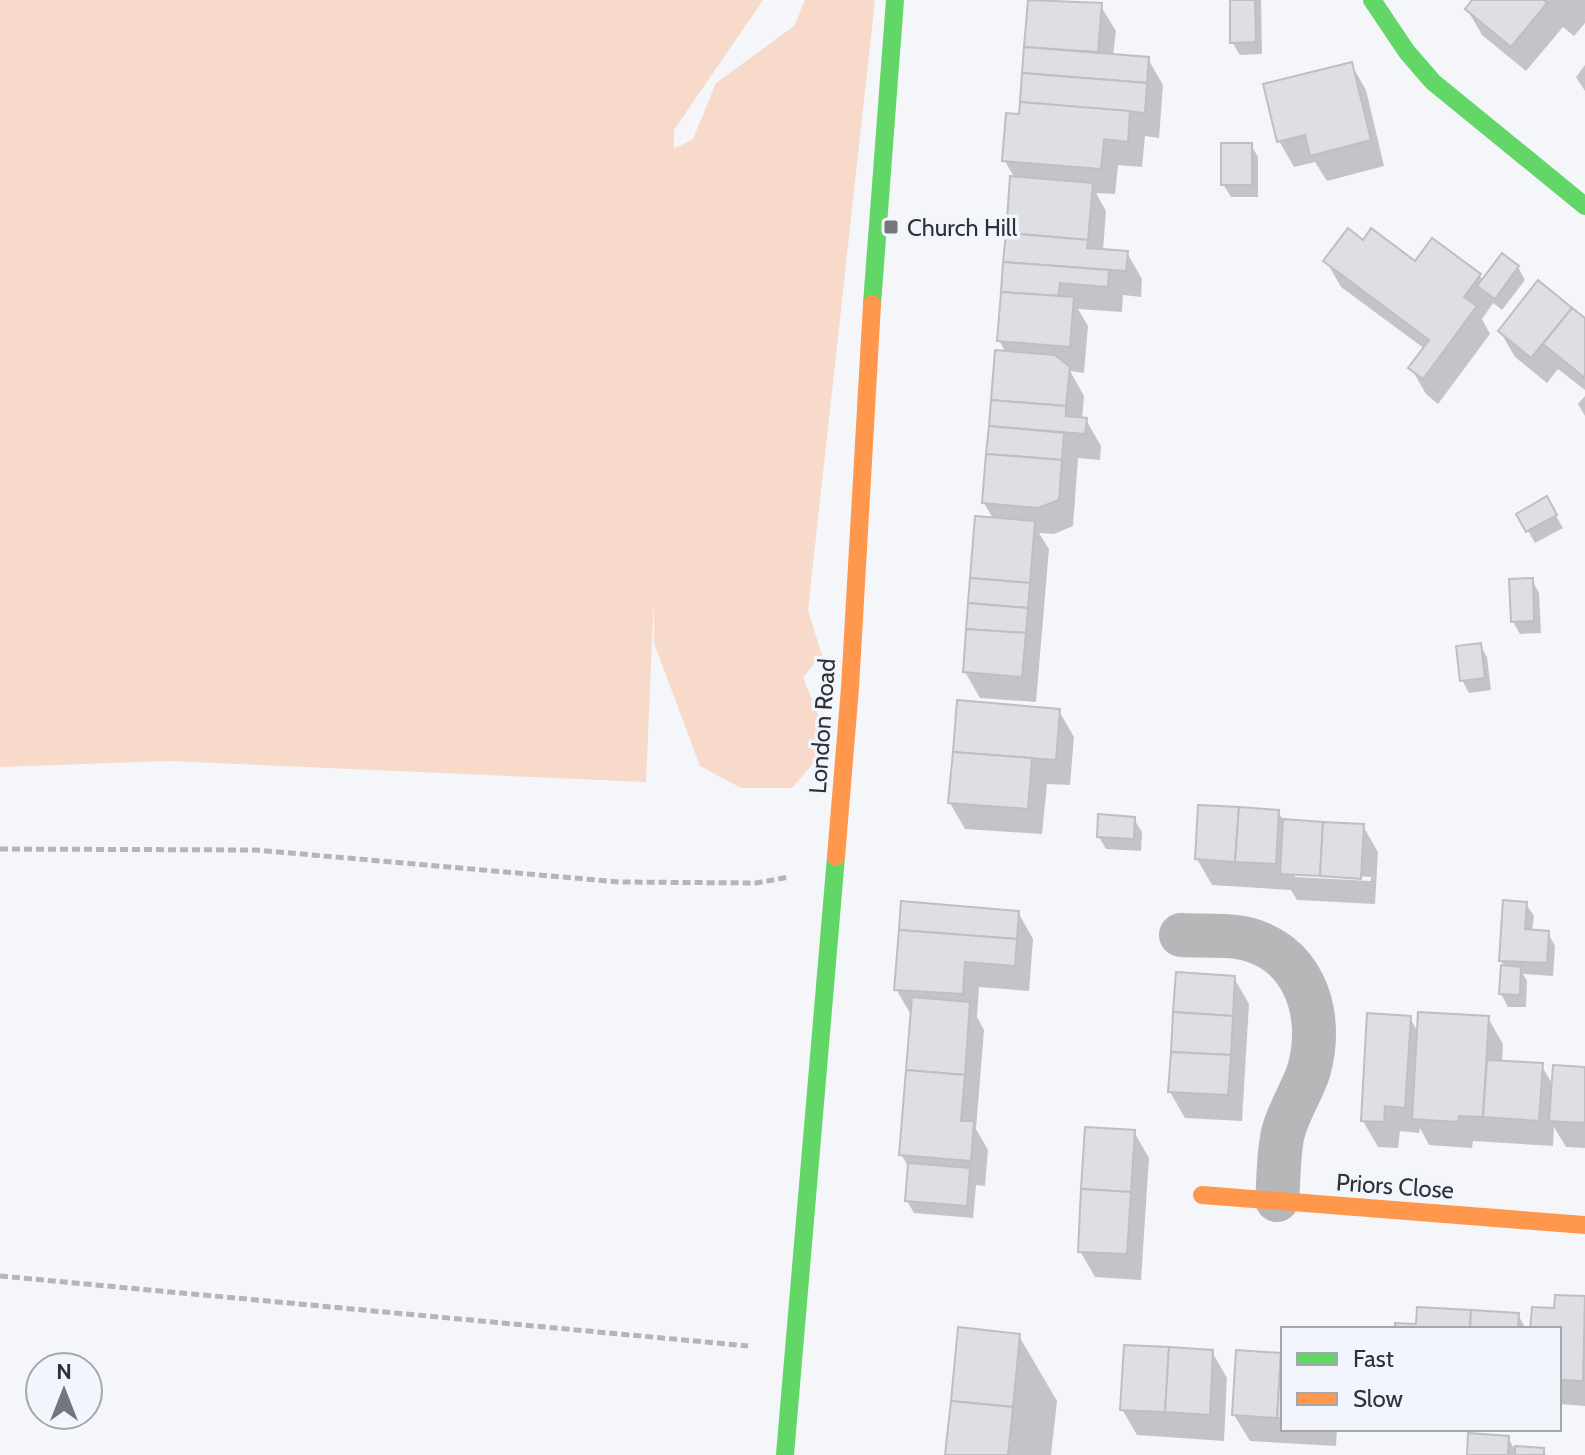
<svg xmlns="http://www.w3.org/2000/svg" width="1585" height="1455" font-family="Cabin,sans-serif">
<rect width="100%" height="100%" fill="#f5f6fa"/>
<path fill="#f7daca" d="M0,0h763l-89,130v19l19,-10 23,-56 78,-57 11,-26h70l-67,610 14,45 -19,22 21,53 -5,27 -27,31h-51l-41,-22 -46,-123v-45l-8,184 -477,-21 -169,6z"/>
<g fill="#0003" fill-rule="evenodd">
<path d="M1030,0l70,5 16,26 -3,25 35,3 15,26 -4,53 -14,-2 -3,31 -24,-2 -3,29 -19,-1 10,18 -3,40 24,2 15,26 -1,18 -18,-2 -1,17 -44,-3 10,17 -4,47 -14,-2 14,25 -2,24h4l15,26 -1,14 -22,-2 -5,68 -19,8 -15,-1 10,16 -13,153 -56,-4 -15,-26 29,-152 -10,-17 13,-151 9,1 -7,-13 13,-162h3l-11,-18 17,-44z"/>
<path d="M1232,0h29l1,54 -22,1 -8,-13z"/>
<path d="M1475,0h110v23l-11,13 -11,-9 -37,44 -44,-36 -15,-26z"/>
<path d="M1351,64l15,26 18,76 -57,15 -12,-19 -21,5 -15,-26z"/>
<path d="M1585,65v26l-9,-14z"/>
<path d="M1251,145l7,12v40h-27l-8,-13z"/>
<path d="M1364,242l52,22 63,11 4,6 35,-14 7,13 -23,30 -9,-7 -11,16 8,15 -52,70 -12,-10 -15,-26 14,-19 -84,-62 -15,-26z"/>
<path d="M1539,283l46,38v69l-27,-21 -11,14 -32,-26 -15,-26z"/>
<path d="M1585,396v20l-7,-12z"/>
<path d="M1546,499l17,29 -28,15 -16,-28z"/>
<path d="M1532,580l7,13 2,40 -21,1 -7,-12z"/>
<path d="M1480,645l7,12 4,33 -22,3 -7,-13z"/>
<path d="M1059,711l15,26 -4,48 -23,-1 -5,50 -77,-5 -15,-26z"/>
<path d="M1278,812l6,9 79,5 15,26 -3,52 -78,-4 -6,-10 -79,-5 -15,-26zM1295,873l76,4v4l-76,-4z"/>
<path d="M1134,819l8,13 -1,19 -35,-2 -7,-12z"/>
<path d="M1526,904l8,12 -2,16 16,1 7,13 -2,30 -30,-2 4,7 -1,26h-18l-7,-13 4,-27 -4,-6z"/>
<path d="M1018,912l15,27 -4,52 -50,-4 -2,30 7,13 -8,99 12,21 -3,36 -9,-1 -3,33 -59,-5 -7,-12 2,-33 -8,-14 10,-139 -15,-26z"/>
<path d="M1234,978l15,26 -7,117 -57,-3 -15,-26z"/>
<path d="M1410,1018l9,16 69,-16 15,26 -1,18 39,3 12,20 32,-16v79l-19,-1 -12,-20 -1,19 -80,-5 -1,7 -43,-3 -9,-17 -1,5 -19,-2 -2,17 -20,-1 -15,-26z"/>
<path d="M1134,1132l15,26 -8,122 -46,-3 -15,-26z"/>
<path d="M1557,1297l28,1v108l-26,-2v-75h-26l23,-19z"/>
<path d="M1518,1315l8,14h-129l21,-3z"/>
<path d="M1019,1336l38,65 -6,54h-104z"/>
<path d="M1212,1352l15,26 -3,63 -87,-6 -15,-26z"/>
<path d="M1283,1355v74h54l-1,17 -86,-5 -16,-26z"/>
<path d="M1508,1438l9,15 26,-3 3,5h-77z"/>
</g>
<g fill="#dedfe5" stroke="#bebfc4" stroke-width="2">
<path d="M1028,0l74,3 -4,49 -74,-5z"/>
<path d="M1230,0h25l1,42 -26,1z"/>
<path d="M1472,0h72l3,3 -36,44 -46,-38z"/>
<path d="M1024,47l125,10 -2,26 -125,-10z"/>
<path d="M1352,62l19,78 -61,16 -5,-21 -28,7 -14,-58z"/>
<path d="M1022,73l125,10 -2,30 -125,-11z"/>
<path d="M1020,102l110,9 -2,31 -24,-3 -3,30 -99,-8 4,-48 13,1z"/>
<rect x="1221" y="143" width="31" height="42"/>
<path d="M1010,176l83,7 -5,57 -82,-7z"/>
<path d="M1348,228l15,12 8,-12 44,33 17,-23 49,36 -17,23 13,9 -54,73 -15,-11 21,-28 -106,-79z"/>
<path d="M1006,233l82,7 -1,8 41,3 -2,20 -123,-9z"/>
<path d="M1502,253l17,13 -24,33 -18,-13z"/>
<path d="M1003,262l106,8 -1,17 -48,-4 -2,13 -57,-4z"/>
<path d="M1538,280l34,28 -41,50 -33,-27z"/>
<path d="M1001,292l73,5 -4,50 -73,-6z"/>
<path d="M1572,308l13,10v60l-42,-34z"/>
<path d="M995,350l60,5 15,12 -4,39 -75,-6z"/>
<path d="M991,400l75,6v10l21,2 -2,16 -96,-8z"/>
<path d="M989,426l75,7 -2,27 -76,-6z"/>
<path d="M986,454l76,6 -3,40 -21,8 -56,-5z"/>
<path d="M1547,496l10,19 -31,17 -10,-18z"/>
<path d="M975,516l60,5 -5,62 -60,-5z"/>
<path d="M970,578l60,5 -2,25 -60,-5z"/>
<path d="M1533,578l1,43 -23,1 -2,-43z"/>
<path d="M968,603l60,5 -2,25 -60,-4z"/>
<path d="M966,629l60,4 -4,44 -59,-5z"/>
<path d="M1481,643l4,35 -25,3 -4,-35z"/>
<path d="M957,700l103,9 -4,51 -103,-8z"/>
<path d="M953,752l79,6 -4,51 -80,-6z"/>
<path d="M1198,805l41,2 -4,55 -40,-3z"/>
<path d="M1239,807l40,3 -3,54 -41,-2z"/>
<path d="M1098,814l37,3 -1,22 -37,-2z"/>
<path d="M1283,819l40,3 -3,54 -40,-2z"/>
<path d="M1323,822l41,2 -3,55 -41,-3z"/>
<path d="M1503,900l24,2 -2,27 24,2 -2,32 -48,-2z"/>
<path d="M901,901l118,10 -2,28 -118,-9z"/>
<path d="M899,930l118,9 -2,27 -50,-4 -2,32 -69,-4z"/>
<path d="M1501,965l20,2 -1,28 -21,-1z"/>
<path d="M1176,972l59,4 -2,40 -60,-4z"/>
<path d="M912,997l58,5 -5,73 -59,-5z"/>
<path d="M1173,1012l60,4 -2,39 -60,-3z"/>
<path d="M1418,1012l71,4 -6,101 -24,-1 -1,6 -46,-3z"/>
<path d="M1367,1013l44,3 -6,92 -20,-2 -1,16 -23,-1z"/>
<path d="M1171,1052l60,3 -3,40 -60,-3z"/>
<path d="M1487,1060l56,3 -4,58 -56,-4z"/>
<path d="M1553,1065l32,2v56l-36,-2z"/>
<path d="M906,1070l59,5 -4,46h13l-3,40 -72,-6z"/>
<path d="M1085,1127l50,3 -4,62 -50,-3z"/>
<path d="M908,1163l62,5 -3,38 -62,-5z"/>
<path d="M1081,1189l50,3 -4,62 -49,-2z"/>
<path d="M1555,1295l30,1 -2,85 -24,-1v-51h-29l2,-22 22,1z"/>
<path d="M1417,1307l54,3 -1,19h-75v-6l21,1z"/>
<path d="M1471,1310l48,3 -1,16h-48z"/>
<path d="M958,1327l62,7 -7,73 -62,-6z"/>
<path d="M1124,1345l45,2 -4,65 -45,-2z"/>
<path d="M1169,1347l44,3 -3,65 -45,-3z"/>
<path d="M1236,1350l45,3 -4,65 -45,-3z"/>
<path d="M1281,1353h2v65h-6z"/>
<path d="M951,1401l62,6 -5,48h-63z"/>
<path d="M1468,1433l41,3 -1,19h-41z"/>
<path d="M1515,1446l29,2v7h-29z"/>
</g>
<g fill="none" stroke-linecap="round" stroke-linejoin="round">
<g stroke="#b4b5b8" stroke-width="5" stroke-dasharray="8 4" stroke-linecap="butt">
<path d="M0,849l256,1 363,32 137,1 33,-6"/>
<path d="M0,1276l748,70"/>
</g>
<path stroke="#b7b7ba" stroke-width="44" d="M1181,935c19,1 38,0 56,2 66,10 88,75 72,133 -7,22 -20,40 -26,63 -5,21 -4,46 -6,67"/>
<g stroke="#63d668" stroke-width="18">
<path d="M1372,0l35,52 26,30 152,124"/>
<path d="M872,304l23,-304"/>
<path d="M785,1455l51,-598"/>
</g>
<g stroke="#ff974d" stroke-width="18">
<path d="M836,857l14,-169 22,-384"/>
<path d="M1202,1195l383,30"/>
</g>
</g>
<rect fill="#75767c" stroke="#f3f5fc" stroke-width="3" x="883" y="219" width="16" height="16" rx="4"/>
<g text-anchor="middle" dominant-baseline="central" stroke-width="7" stroke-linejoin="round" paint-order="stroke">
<g font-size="24" fill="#303138" stroke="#f3f5fc" text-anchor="start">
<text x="907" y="227">Church Hill</text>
</g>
<g font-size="24" fill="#303138" stroke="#f3f5fc">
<text transform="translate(822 726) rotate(-86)">London Road</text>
<text transform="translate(1395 1186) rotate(4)">Priors Close</text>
</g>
</g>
<rect x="1281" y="1327" width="280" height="104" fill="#f3f5fc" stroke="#a5a7ae" stroke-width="2"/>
<rect x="1297" y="1353" width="40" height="12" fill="#63d668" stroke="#a5a7ae" stroke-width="2"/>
<text x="1353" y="1367" font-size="24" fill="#303138">Fast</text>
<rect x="1297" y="1393" width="40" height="12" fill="#ff974d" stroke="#a5a7ae" stroke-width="2"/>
<text x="1353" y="1407" font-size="24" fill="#303138">Slow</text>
<g transform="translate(64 1391)"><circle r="38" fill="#f3f5fc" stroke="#a5a7ae" stroke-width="2"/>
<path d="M0-6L14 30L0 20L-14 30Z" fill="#75767c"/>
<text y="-12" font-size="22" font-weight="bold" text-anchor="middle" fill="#303138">N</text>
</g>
</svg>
